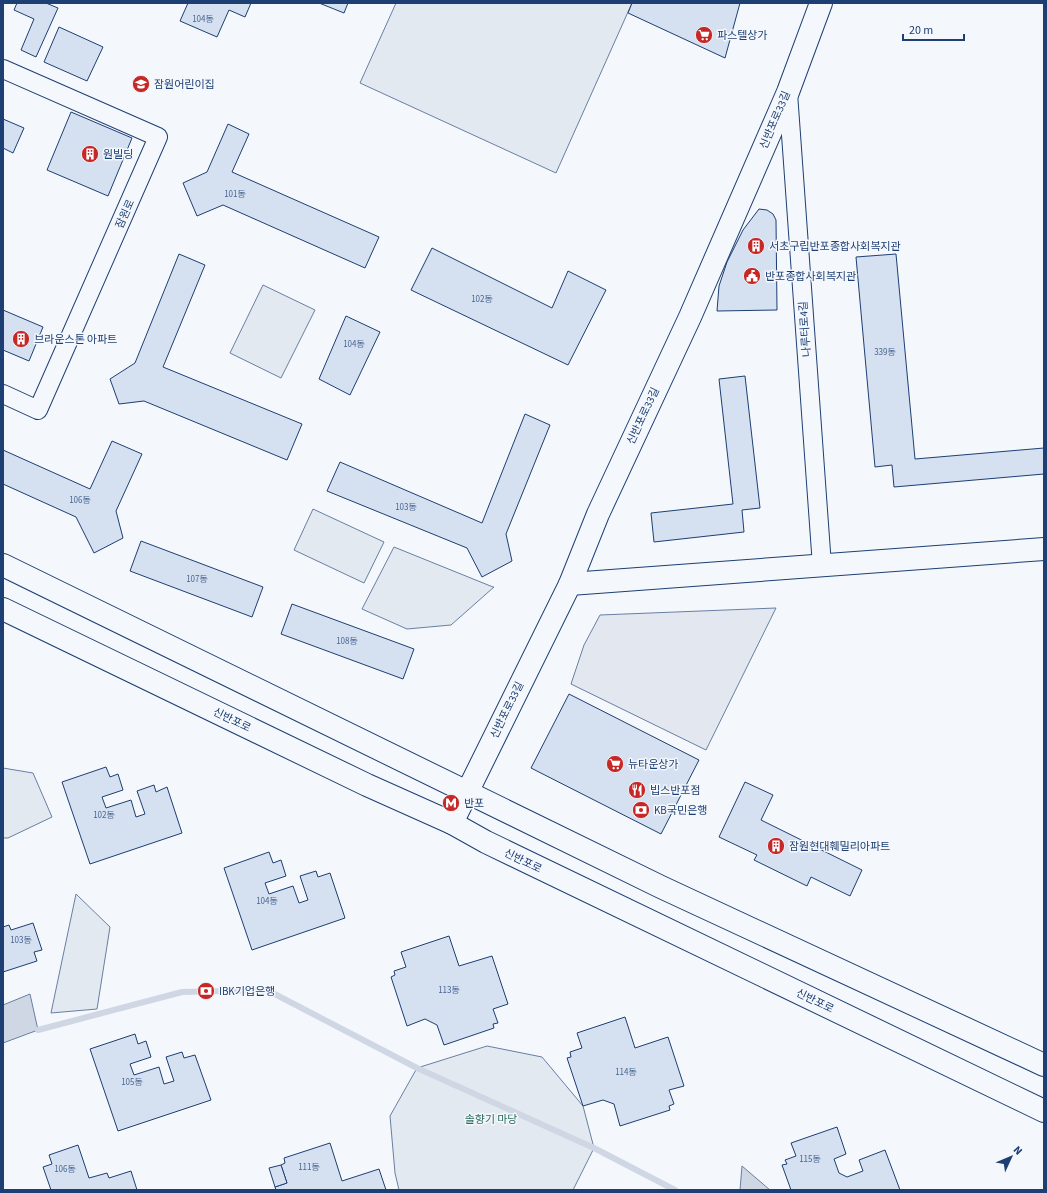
<svg xmlns="http://www.w3.org/2000/svg" width="1047" height="1193" font-family="'Source Sans 3','Noto Sans KR',sans-serif">
<rect width="100%" height="100%" fill="#f4f7fb"/>
<g fill="#e3e9f0" stroke="#687fa3">
<path d="M396,3h236l-76,170 -196,-90z"/>
<path d="M263,285l52,25 -34,68 -51,-25z"/>
<path d="M313,509l71,33 -20,41 -70,-33z"/>
<path d="M394,547l99,40h1l-43,38 -44,4 -45,-20z"/>
<path d="M3,768l30,5 19,44 -44,21h-5z"/>
<path d="M76,894l34,33 -13,82 -46,4z"/>
<path d="M487,1046l55,11 41,49 11,42 -21,42h-174l-4,-17 -5,-57 27,-48z"/>
</g>
<path fill="#e3e8f0" stroke="#687fa3" d="M776,608l-70,142 -135,-66 13,-39 16,-30z"/>
<g fill="#cfd7e4" stroke="#687fa3">
<path d="M30,994l8,36 -35,13v-38z"/>
<path d="M742,1166l28,24h-30z"/>
</g>
<g fill="none" stroke-linecap="round" stroke-linejoin="round">
<path stroke="#cfd7e4" stroke-width="6" d="M38,1030l144,-38 85,-2 150,78 177,80 81,42"/>
</g>
<g fill="#d5e0f0" stroke="#1d3f73">
<path d="M17,3h29l12,5 -22,49 -15,-7 13,-31 -20,-9z"/>
<path d="M188,3h63l-6,14 -16,-7 -12,27 -37,-16z"/>
<path d="M319,3h29l-4,10z"/>
<path d="M632,3h108l-15,55 -97,-45z"/>
<path d="M59,27l44,20 -16,34 -43,-19z"/>
<path d="M71,112l61,26 -24,58 -61,-26z"/>
<path d="M3,119l21,9 -11,25 -10,-5z"/>
<path d="M228,124l21,10 -17,38 147,65 -14,31 -142,-63 -26,11 -14,-33 24,-11z"/>
<path d="M759,209l8,1 6,4 3,6 1,90 -60,1 2,-25 8,-24 16,-32z"/>
<path d="M432,248l120,60 16,-37 38,19 -38,75 -157,-75z"/>
<path d="M179,254l26,11 -42,102 139,57 -15,36 -143,-59 -25,3 -9,-25 25,-16z"/>
<path d="M896,254l19,205 129,-11v26l-150,13 -2,-22 -17,2 -19,-210z"/>
<path d="M3,310l40,17 -14,34 -26,-11z"/>
<path d="M346,316l34,16 -30,63 -31,-16z"/>
<path d="M745,376l15,132 -18,2 2,22 -90,10 -3,-29 82,-9 -14,-125z"/>
<path d="M525,414l25,11 -44,109 6,27 -30,16 -15,-29 -140,-57 13,-29 142,61z"/>
<path d="M112,441l30,13 -26,57 7,27 -29,15 -18,-36 -73,-33v-34l87,39z"/>
<path d="M141,541l122,46 -11,30 -122,-46z"/>
<path d="M292,604l122,45 -11,30 -122,-45z"/>
<path d="M569,694l130,66 -38,74 -130,-66z"/>
<path d="M106,767l4,10 8,-3 5,16 -21,7 4,11 25,-8 5,17 9,-3 -8,-23 17,-6 2,7 11,-5 15,46 -92,31 -28,-82z"/>
<path d="M745,782l28,13 -12,25 101,50 -12,26 -39,-19 -4,9 -53,-26 3,-5 -38,-18z"/>
<path d="M269,852l4,11 8,-3 5,16 -21,7 4,11 24,-8 6,17 9,-3 -8,-24 16,-5 2,6 12,-4 15,45 -93,32 -28,-82z"/>
<path d="M33,923l9,27 -8,2 3,9 -34,11v-45l6,-2 2,5z"/>
<path d="M449,936l10,30 33,-10 16,48 -15,5 5,14 -5,1 1,4 -50,17 -7,-20 -12,-6 -18,7 -16,-49 4,-2 -1,-4 12,-4 -5,-15z"/>
<path d="M625,1017l10,31 33,-11 16,49 -15,4 5,14 -5,2 1,4 -50,16 -6,-22 -11,-4 -20,6 -16,-48 4,-1 -1,-5 12,-4 -5,-15z"/>
<path d="M135,1034l3,10 8,-3 5,16 -21,7 4,11 25,-8 5,17 10,-3 -8,-24 16,-5 2,6 11,-3 16,45 -93,31 -28,-82z"/>
<path d="M837,1127l9,27 -12,5 5,14 8,4 16,-6 -4,-11 26,-10 15,40h-109l-9,-25 5,-1 -2,-4 11,-4 -5,-13z"/>
<path d="M330,1143l12,38 37,-12 7,21h-110l-1,-3 12,-4 -6,-18 4,-2 -1,-5z"/>
<path d="M78,1145l11,33 18,-5 2,5 22,-7 6,19h-86l-8,-23 9,-3 -3,-9z"/>
<path d="M281,1165l6,18 -12,4 -6,-19z"/>
</g>
<g fill="none" stroke-linecap="round" stroke-linejoin="round">
<defs>
<g id="street">
<path d="M3,69l155,68 -120,273 -35,-16"/>
<path d="M788,93l34,473"/>
</g>
<g id="secondary">
<path d="M3,565l658,322 383,178"/>
<path d="M570,584l474,-35"/>
<path d="M3,609l364,176 85,38 34,19 558,269"/>
<path d="M452,823l118,-239 28,-70 92,-197 98,-225 33,-89"/>
</g>
</defs>
<use href="#street" stroke="#1d3f73" stroke-width="20"/>
<use href="#secondary" stroke="#1d3f73" stroke-width="24"/>
<use href="#street" stroke="#f4f7fb" stroke-width="18"/>
<use href="#secondary" stroke="#f4f7fb" stroke-width="22"/>
</g>
<defs>
<symbol id="supermarket-disc" viewBox="-11 -11 22 22"><circle r="9.5" fill="#c62828" stroke="#f4f7fb"/><path d="M-6-5.5h2.5l.6 2H6L4.5 2H-2.5L-4.4-4H-6ZM-1.5 3.2a1.3 1.3 0 1 0 .1 0ZM3 3.2a1.3 1.3 0 1 0 .1 0Z" fill="#fff"/></symbol>
<symbol id="school-disc" viewBox="-11 -11 22 22"><circle r="9.5" fill="#c62828" stroke="#f4f7fb"/><path d="M0-5L7-2L0 1L-7-2ZM-4 1L0 2.5L4 1V4Q0 6-4 4Z" fill="#fff"/></symbol>
<symbol id="building-disc" viewBox="-11 -11 22 22"><circle r="9.5" fill="#c62828" stroke="#f4f7fb"/><path d="M-4-6H4V6H1V3H-1V6H-4ZM-2.5-4.3h1.7v1.8h-1.7ZM.8-4.3h1.7v1.8H.8ZM-2.5-1h1.7V.8h-1.7ZM.8-1h1.7V.8H.8Z" fill="#fff"/></symbol>
<symbol id="civic-disc" viewBox="-11 -11 22 22"><circle r="9.5" fill="#c62828" stroke="#f4f7fb"/><path d="M-.6-6.5H3V-4.5H.6V-3L4-1V1h2V6H-6V1h2V-1L-.6-3ZM-1.2 2.5V6h2.4V2.5Z" fill="#fff"/></symbol>
<symbol id="restaurant-disc" viewBox="-11 -11 22 22"><circle r="9.5" fill="#c62828" stroke="#f4f7fb"/><path d="M-5-6h1v4h1v-4h1v4h1v-4h1v5L-1.5 .5V6h-2V.5L-5-1ZM5-6V6H3V1.5H1.5Q1.5-4 5-6Z" fill="#fff"/></symbol>
<symbol id="metro-disc" viewBox="-11 -11 22 22"><circle r="9.5" fill="#c62828" stroke="#f4f7fb"/><path d="M-5.5 5V-5H-3L0 0L3-5H5.5V5H3V-.5L0 4L-3-.5V5Z" fill="#fff"/></symbol>
<symbol id="bank-disc" viewBox="-11 -11 22 22"><circle r="9.5" fill="#c62828" stroke="#f4f7fb"/><path d="M-6-4H6V4H-6ZM0-2.3a2.3 2.3 0 1 0 0 4.6a2.3 2.3 0 1 0 0-4.6Z" fill="#fff"/></symbol>
</defs>
<g fill-rule="evenodd">
<use href="#supermarket-disc" x="694" y="25" width="20" height="20"/>
<use href="#school-disc" x="131" y="74" width="20" height="20"/>
<use href="#building-disc" x="80" y="144" width="20" height="20"/>
<use href="#building-disc" x="746" y="236" width="20" height="20"/>
<use href="#civic-disc" x="742" y="266" width="20" height="20"/>
<use href="#building-disc" x="11" y="329" width="20" height="20"/>
<use href="#supermarket-disc" x="605" y="754" width="20" height="20"/>
<use href="#restaurant-disc" x="627" y="780" width="20" height="20"/>
<use href="#metro-disc" x="441" y="793" width="20" height="20"/>
<use href="#bank-disc" x="631" y="800" width="20" height="20"/>
<use href="#building-disc" x="766" y="836" width="20" height="20"/>
<use href="#bank-disc" x="196" y="981" width="20" height="20"/>
</g>
<g text-anchor="middle" dominant-baseline="central" stroke-width="3" stroke-linejoin="round" paint-order="stroke">
<g font-size="9" fill="#4b6792">
<text x="203" y="19">104동</text>
<text x="235" y="194">101동</text>
<text x="482" y="299">102동</text>
<text x="354" y="344">104동</text>
<text x="885" y="352">339동</text>
<text x="80" y="500">106동</text>
<text x="406" y="507">103동</text>
<text x="197" y="579">107동</text>
<text x="347" y="641">108동</text>
<text x="104" y="815">102동</text>
<text x="267" y="901">104동</text>
<text x="21" y="940">103동</text>
<text x="449" y="990">113동</text>
<text x="626" y="1072">114동</text>
<text x="132" y="1082">105동</text>
<text x="810" y="1159">115동</text>
<text x="309" y="1167">111동</text>
<text x="65" y="1169">106동</text>
</g>
<g font-size="11" fill="#1d3f73" stroke="#f4f7fb" text-anchor="start">
<text x="717" y="35">파스텔상가</text>
<text x="154" y="84">잠원어린이집</text>
<text x="103" y="154">원빌딩</text>
<text x="769" y="246">서초구립반포종합사회복지관</text>
<text x="765" y="276">반포종합사회복지관</text>
<text x="34" y="339">브라운스톤 아파트</text>
<text x="628" y="764">뉴타운상가</text>
<text x="650" y="790">빕스반포점</text>
<text x="464" y="803">반포</text>
<text x="654" y="810">KB국민은행</text>
<text x="789" y="846">잠원현대훼밀리아파트</text>
<text x="219" y="991">IBK기업은행</text>
</g>
<g font-size="11" fill="#1d3f73" stroke="#f4f7fb">
<text transform="translate(775 120) rotate(-67)">신반포로33길</text>
<text transform="translate(125 214) rotate(-66)">잠원로</text>
<text transform="translate(805 329) rotate(-94)">나루터로4길</text>
<text transform="translate(643 416) rotate(-65)">신반포로33길</text>
<text transform="translate(507 710) rotate(-64)">신반포로33길</text>
<text transform="translate(232 720) rotate(26)">신반포로</text>
<text transform="translate(523 861) rotate(26)">신반포로</text>
<text transform="translate(815 1001) rotate(26)">신반포로</text>
</g>
<g font-size="11" fill="#2c6c60" stroke="#f4f7fb">
<text x="491" y="1119">솔향기 마당</text>
</g>
</g>
<rect width="1047" height="1193" fill="none" stroke="#1d3f73" stroke-width="8"/>
<g transform="translate(1011 1157) rotate(46)" stroke="#f4f7fb" stroke-width="3" paint-order="stroke">
<path d="M0-3L7 15L0 10L-7 15Z" fill="#1d3f73"/>
<text y="-6" font-size="11" font-weight="bold" text-anchor="middle" fill="#1d3f73">N</text>
</g>
<path d="M903 34v6h61v-6" fill="none" stroke="#1d3f73" stroke-width="2"/>
<text x="909" y="34" font-size="12" fill="#1d3f73" stroke="#f4f7fb" stroke-width="3" paint-order="stroke">20 m</text>
</svg>
